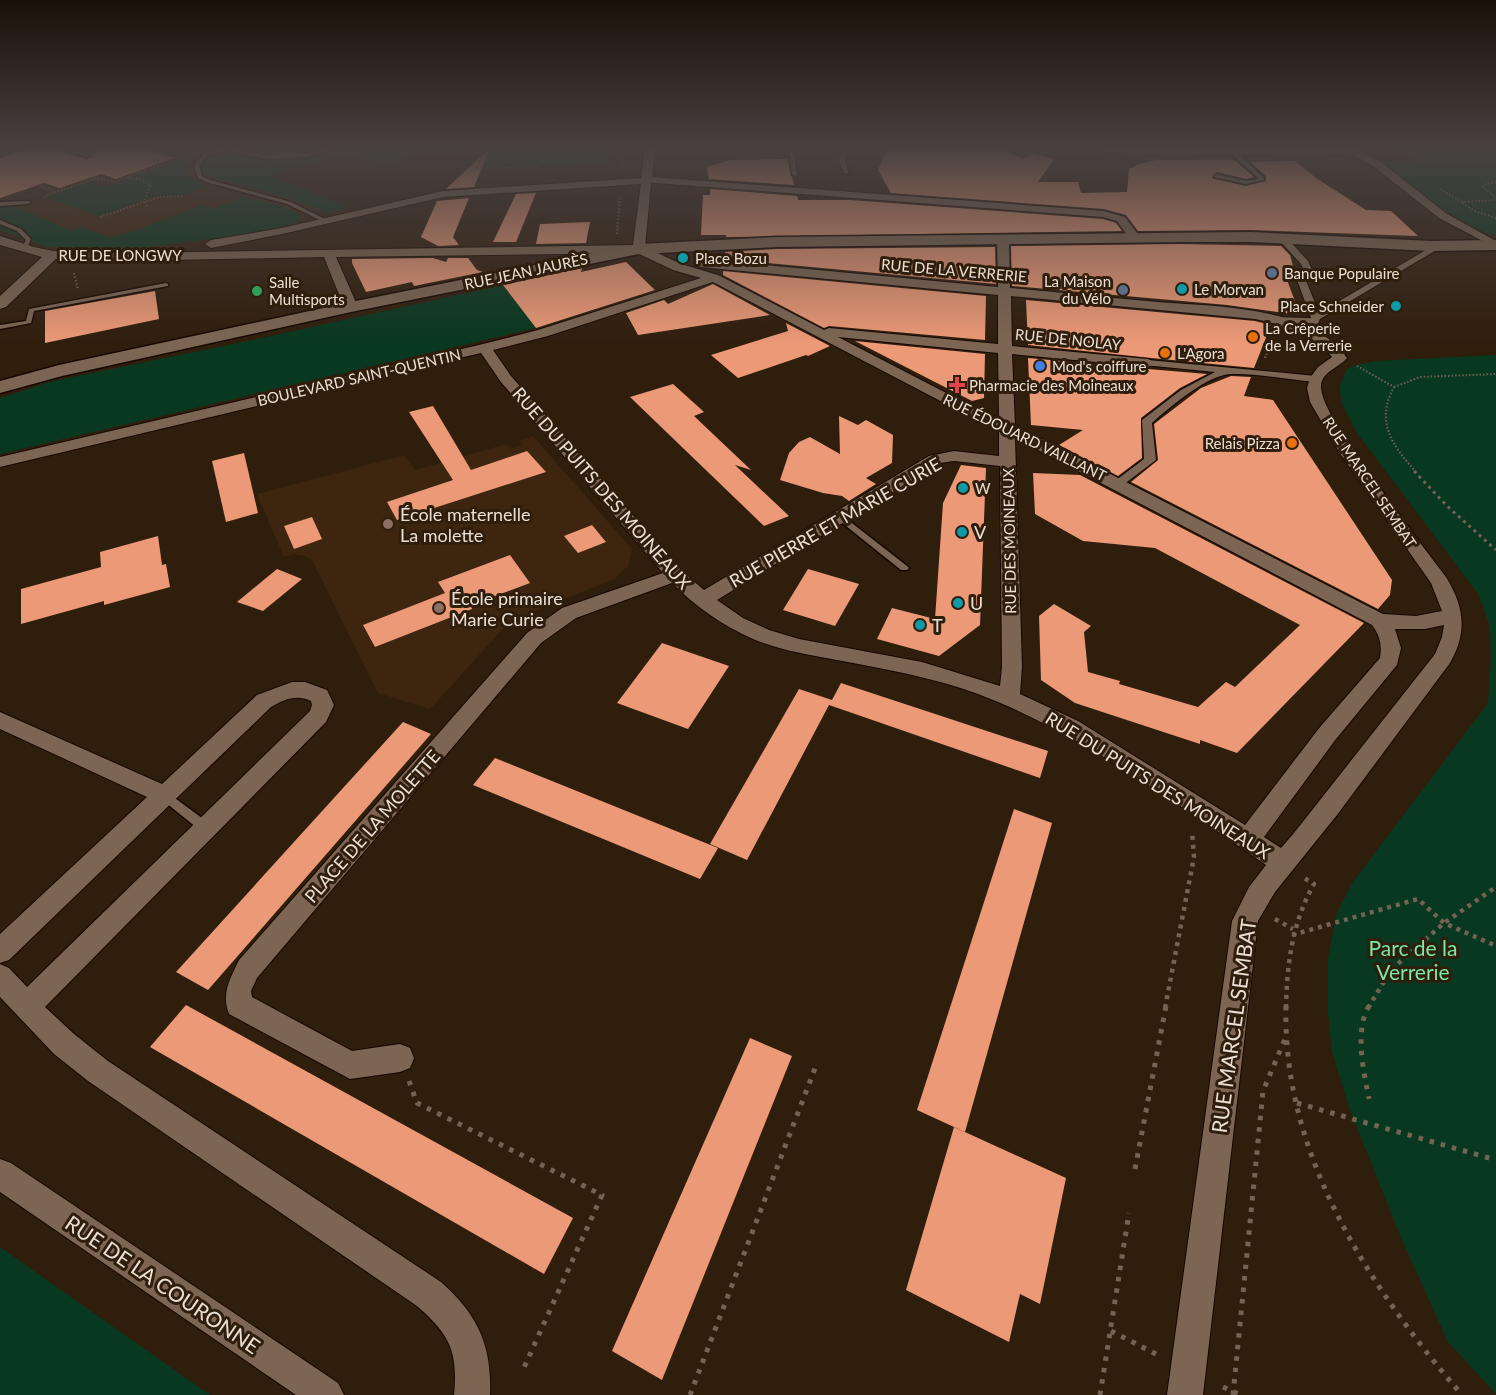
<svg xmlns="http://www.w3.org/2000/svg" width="1496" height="1395" font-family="Lato,sans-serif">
<rect width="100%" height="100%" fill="#301e0d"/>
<g fill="#3d250f">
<path d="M0,148h411l-18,15 -57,-9 -65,22 72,29 -43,14 -3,4 -58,12 -124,16h-32l-38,-5 -45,-16z"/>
<path d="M533,436l99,113 -4,17 -14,13 -104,42 -80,88 -52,-16 -66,-133 -7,-4 -12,-2 -9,3 -27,-63 148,-39 10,15 91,-26 4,5 12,-4 -3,-4z"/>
</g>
<g fill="#08381f">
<path d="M273,148h94l39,4 5,-4h45l-1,3 -49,1 -13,11 -57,-9 -65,22 72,29 2,5 -18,3 -44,-17 -70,-18 -11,-7 2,-10 17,-10 25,4z"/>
<path d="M487,148h122l-2,16 -127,3z"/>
<path d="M1398,148h98v88c-44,-14 -77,-45 -113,-74l33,-1z"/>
<path d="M195,154l-11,13 1,8 21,12 -20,8 -32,1 -55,20 -53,-19 43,-15 16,5z"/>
<path d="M243,197l36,8 21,9v5l-3,4 -58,12 -124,16h-32l-38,-5 -45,-16v-25h11l60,26 9,-4 30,10 25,-6 66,-26 14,4z"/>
<path d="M503,285l33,43 -536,126v-56l53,-17 195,-40z"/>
<path d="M1496,355v1039l-48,-52 -47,-104 -51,-128 -18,-58 -4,-39v-55l9,-46 16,-30 135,-179 3,-46 -1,-30 -11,-32 -122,-162 -15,-29 -3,-16 7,-18 7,-4 23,-5z"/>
<path d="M0,1247l210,148h-210z"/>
</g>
<g fill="#eb9977">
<path d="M32,148h17l37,11 7,-2 -2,-3 18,-6h31l34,10 -58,21 -15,-5 -41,14 -16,-5 -44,15v-40z"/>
<path d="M490,148l-16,39 -28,2z"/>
<path d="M989,148l18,4 16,7 9,-5 22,5 -16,23h40l3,11 46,-1 2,-23 10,-5 17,-4h78l20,17 -8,2 -29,-7 -5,6 34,8 20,-6v-4l-16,-14 45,-1 21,17 50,32 25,1 27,25 -167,-6 -113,1 -12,-16 -22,-6 -213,-16 -13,-23 9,-20z"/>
<path d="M787,159l7,26 -85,-6 -2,-12 23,-7z"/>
<path d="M710,189l87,7 1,4h52l253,19 13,4 6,8 -396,6v-2h-25l2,-40h7z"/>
<path d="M536,193l-20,49h-23l23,-48z"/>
<path d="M469,198l-16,39 6,8 -21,1 -17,-9 16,-36z"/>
<path d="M590,222l-4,21 -50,1 4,-20z"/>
<path d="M1180,244l101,2 9,9 4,15 -11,-1 17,46 -73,-10 -215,-19 -1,-40z"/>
<path d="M995,247l1,37 -272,-25 1,-7 52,-3z"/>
<path d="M433,258l13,4 2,-4h20l9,12 6,2 -69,14 -2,-4 -46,10 -14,-29v-4z"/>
<path d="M626,262l29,28 -119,38 -33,-43 79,-17 -1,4z"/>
<path d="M723,271l263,25 -1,44 -156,-14 -5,2 -101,-53z"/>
<path d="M713,284l57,31 -132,20 -12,-22 38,-13 4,4z"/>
<path d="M155,291l4,28 -114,24v-32z"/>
<path d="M1026,300l229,21 16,4 -17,43 -103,-10 -123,-13z"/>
<path d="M786,323l44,23 -22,10 -2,-1 -68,23 -27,-23 77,-24z"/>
<path d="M855,341l130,13 -1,44 -12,3z"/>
<path d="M1028,358l120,11 59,5 -27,14 -39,30 1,40 -24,18 -59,-31 24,-15 -52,-5z"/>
<path d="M1231,376l20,1 -7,19 29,4 119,180 -2,15 -12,14 -247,-127 27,-22 -4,-36 47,-36z"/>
<path d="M673,384l31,28 -10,4 57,54 -16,-5 54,51 -25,10 -134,-129z"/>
<path d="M433,406l38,64 56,-19 19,21 -149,48 -10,-18 66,-22 -44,-68z"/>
<path d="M839,416l19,9 8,-5 27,15 -1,28 -26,15 10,6 -27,17 -7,-5 -19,-3 -43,-13 9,-27 10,-11 11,-5 30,17z"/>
<path d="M244,453l14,60 -32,9 -14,-61z"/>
<path d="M961,465l25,3 -6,157 -41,31 -62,-17 15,-31 43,11 8,-116z"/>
<path d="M1033,473l47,2 284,148 -127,130 -37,-13v4l-125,-41 -34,-23 -2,-64 15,-12 37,22 -7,6 4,40 32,9 -1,3 79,23 28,-25 9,5 65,-62 -145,-77 -72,-7 -48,-27z"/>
<path d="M312,517l10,22 -28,10 -10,-23z"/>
<path d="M592,525l14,17 -28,11 -14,-17z"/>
<path d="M158,536l4,29 4,-1 4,23 -66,18v-4l-83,23v-35l80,-22 -1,-15z"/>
<path d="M510,555l20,28 -59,22 1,4 -97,38 -12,-22 82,-32 -7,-11z"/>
<path d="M277,569l25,10 -39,32 -26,-9z"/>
<path d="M808,569l51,15 -24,42 -52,-16z"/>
<path d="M662,643l67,23 -41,63 -71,-26z"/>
<path d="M841,683l207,68 -8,27 -211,-73 -82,155 -37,-16 89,-155 33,11z"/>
<path d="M403,722l28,12 -223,256 -32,-18z"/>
<path d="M495,758l223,90 -18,31 -227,-94z"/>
<path d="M1014,809l38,14 -87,309 -48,-22z"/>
<path d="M186,1005l387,213 -29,56 -394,-227z"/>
<path d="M750,1038l42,18 -130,324 -50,-29z"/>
<path d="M954,1127l112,51 -26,126 -20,-10 -11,48 -103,-52z"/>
</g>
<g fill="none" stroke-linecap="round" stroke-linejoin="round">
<defs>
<g id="service">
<path d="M62,148h7l22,8 -5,1z"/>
<path d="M221,148h10l34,7 42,-2 22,-5h7l-29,9 -42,2 -40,-9 -18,6 -8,10 3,10 8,4 81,22 38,19 -5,1 -37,-18 -81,-22 -8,-4 -4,-13 9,-11z"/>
<path d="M789,148h4l4,28 -5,-1z"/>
<path d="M841,148h4v12l4,14 -5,-1 -5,-13z"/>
<path d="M1230,150h4l30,28v2l-18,4 -32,-7 2,-3 30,7 13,-2 -29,-27z"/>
<path d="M30,201v2l-2,1 -28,2v-4z"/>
<path d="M0,220l21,9 10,10 -5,11 -5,-1 5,-9 -9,-9 -17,-7z"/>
<path d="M166,283l2,1v2l-134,25 -3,12 -31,6v-4l26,-4 3,-12z"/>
<path d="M839,513l68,53 2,2 -2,2h-6l-65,-52v-4z"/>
<path d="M164,790l46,34 2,4 -2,4 -4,1 -4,-1 -42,-34 -2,-3 2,-3z"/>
</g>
<g id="pedestrian">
<path d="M1280,237h6l22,24 5,11 -8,6 14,35 112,-66 7,2 -118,70 -2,5 -45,-2 -5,-3 2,-2 41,1 -15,-41 8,-6 -3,-7 -21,-23z"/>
<path d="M1148,360l168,16 5,3 -5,3c-26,-2 -59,-9 -85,-8 -24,1 -61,33 -79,49l4,37 -37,28 -6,-4 2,-3 29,-22 -2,-39 39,-30 34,-18 -71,-7v-4z"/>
</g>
<g id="minor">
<path d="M645,148h10l-3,29 452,34 21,6 15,20 -2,2h-8l-13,-18 -14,-4 -447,-34h-5l-6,64 36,17 37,11 106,55 5,-2 169,16v-49l-298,-28 -6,-4 6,-4 298,28 -1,-47 6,-4 6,4 1,48c46,4 91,9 137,13 60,6 162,2 200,57 -8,10 -27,14 -26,30 2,17 16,36 25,50 31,48 65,93 100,139 18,29 22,55 4,86l-113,152 -62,77 -17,29 -55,474h-36l65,-474 17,-34 17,-22c-89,-61 -187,-133 -288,-171 -46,-17 -94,-25 -141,-34 -28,-5 -58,-10 -84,-21 -30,-13 -58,-33 -81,-56l-96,35 -35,25 -284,335 -6,13 1,6 100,54 48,-7 10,4 4,10 -4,10 -10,4 -50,7 -121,-65c-8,-21 1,-35 10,-54l288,-327 35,-25 101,-35 -162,-191 -20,-29 -481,114v-10l483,-113 55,-14 163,-52 -28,-8 -36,-17 -301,4 22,50 -7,4 -7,-4 -20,-50 -200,4 -71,-2 -6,-4 6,-4 71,2 509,-8 8,-61 -198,13 -161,37 -71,14 -6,-4 6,-4 71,-12 161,-37 198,-13zM713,282l260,136 26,12v26l-45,-5 -25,5 -225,134 -22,-19 -171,-195 -18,-26 55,-14zM1011,296l244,23c26,5 61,16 77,38l-14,10 -8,11 -3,10 3,14 29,50 92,131 11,28 -26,5 -33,-2 -368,-189 -3,-71 136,13 7,-4 -7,-4 -136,-13zM838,337l160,16 1,65 -16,-6zM1015,438l357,187c8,11 10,20 8,33l-60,69 -75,98 -167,-104 -58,-27 2,-27zM954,461l46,5 2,201 -2,19 -78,-24 -123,-23 -30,-9 -26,-12 -26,-18 223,-137zM1444,625l-2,12 -7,17 -141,179 -13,15 -17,-11 72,-98 61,-74 4,-17 -6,-19h30z"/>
<path d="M1095,148h239l26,3 21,11 66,52 49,27v7l-57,-30 -66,-52 -19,-10 -29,-3 -160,2 -65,-4z"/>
<path d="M292,682h13l22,8 7,15 -8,17 -281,285 29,27 34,27 333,221c37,33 51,63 49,113h-36c4,-44 -4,-60 -37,-89l-329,-225 -34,-27 -54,-57v-33l9,4 18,19 283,-276 2,-6 -1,-4c-14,-7 -27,-2 -40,6l-262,253 -9,3v-29l147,-137 -147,-68v-17l162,72 95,-89z"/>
<path d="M0,1159l11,4 327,220 6,12h-48l-296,-203z"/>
</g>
<path id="tertiary" d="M0,236l34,11 24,5 2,3 -54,52 -6,2v-13l42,-39 -42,-12z"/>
<path id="secondary" d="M1251,232l180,9 65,-1v10l-65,1 -180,-9h-71l-403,5 -138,7 -288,58 -289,64 -62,17v-12l59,-16 292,-63 288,-58 138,-7z"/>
</defs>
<use href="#service" stroke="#170700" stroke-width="3"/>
<use href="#pedestrian" stroke="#170700" stroke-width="2"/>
<use href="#minor" stroke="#170700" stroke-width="2"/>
<use href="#tertiary" stroke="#170700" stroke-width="2"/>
<use href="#secondary" stroke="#170700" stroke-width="3"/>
<g stroke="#726354" stroke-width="2" stroke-dasharray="1.5 2" stroke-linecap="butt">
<path d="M485,148l-8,20 60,-1"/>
<path d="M154,160l10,3"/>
<path d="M622,168l2,-20"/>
<path d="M129,178l12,1 10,6 -7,16 3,6"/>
<path d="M1496,182l-12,2 -1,3 13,11"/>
<path d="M38,185l18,7 41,-14 16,4 52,-18 17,1"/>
<path d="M1440,189l22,13 34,-2"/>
<path d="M44,197l11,-5"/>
<path d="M1463,203l11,8 22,7"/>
<path d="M100,217l60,-20 24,-1"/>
<path d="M617,234l3,-38"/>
<path d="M74,273l4,16"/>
<path d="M1265,358l9,-21"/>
<path d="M1357,366l37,21c-19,35 -2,58 22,85"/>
<path d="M1394,387l26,-10 76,-3"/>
</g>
<path stroke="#726354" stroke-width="3" stroke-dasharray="3 4" stroke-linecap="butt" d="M1414,471l33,35 49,44"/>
<g stroke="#726354" stroke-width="4.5" stroke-dasharray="4 5" stroke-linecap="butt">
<path d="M1275,919l18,10"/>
<path d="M1292,935l126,-36 26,24 52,23"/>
<path d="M1165,1008l29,-151 -2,-26"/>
<path d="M1286,1008c1,-44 6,-85 28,-124l-13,-8"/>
<path d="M1368,1008l23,-38 53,-47 52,-36"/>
</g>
<g stroke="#726354" stroke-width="5" stroke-dasharray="4.5 7" stroke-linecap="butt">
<path d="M1286,1006c-4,148 83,281 176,389"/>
<path d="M1369,1006c-15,25 -5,67 0,93"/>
<path d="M409,1081l8,22 185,92 -80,177"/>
<path d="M1297,1103l199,57"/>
<path d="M1135,1169l31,-163"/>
<path d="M1111,1331l49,25"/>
<path d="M1223,1387l18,8"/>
<path d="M690,1395l127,-332"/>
<path d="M1100,1395l29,-182"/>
<path d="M1233,1395l30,-304 22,-52"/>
</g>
<use href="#service" fill="#7c6653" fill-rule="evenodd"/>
<use href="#pedestrian" fill="#7c6653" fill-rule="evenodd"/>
<use href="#minor" fill="#7c6653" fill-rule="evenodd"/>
<use href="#tertiary" fill="#7c6653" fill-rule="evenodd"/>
<use href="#secondary" fill="#7c6653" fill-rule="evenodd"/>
</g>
<linearGradient id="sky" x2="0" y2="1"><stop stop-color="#1a1007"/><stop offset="0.43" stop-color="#484140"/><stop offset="1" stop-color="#484140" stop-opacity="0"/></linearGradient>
<rect width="1496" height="343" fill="url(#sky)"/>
<g fill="#0f9aa8" stroke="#301e0d" stroke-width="2">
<circle cx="683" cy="258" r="6"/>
<circle cx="1182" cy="289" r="6"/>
<circle cx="1396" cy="306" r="6"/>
<circle cx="963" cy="488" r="6"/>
<circle cx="962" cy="532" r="6"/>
<circle cx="958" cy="603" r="6"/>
<circle cx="920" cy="625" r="6"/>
</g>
<g fill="#5c6f8a" stroke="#301e0d" stroke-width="2">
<circle cx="1272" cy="273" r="6"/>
<circle cx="1123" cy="290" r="6"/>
</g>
<circle fill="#2e9e5b" stroke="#301e0d" stroke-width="2" cx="257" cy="291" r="6"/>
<g fill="#e8710a" stroke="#301e0d" stroke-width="2">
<circle cx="1253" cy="337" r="6"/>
<circle cx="1165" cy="353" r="6"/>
<circle cx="1292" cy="443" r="6"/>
</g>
<circle fill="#3f7fe0" stroke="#301e0d" stroke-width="2" cx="1040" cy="366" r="6"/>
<path fill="#e0444e" stroke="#301e0d" stroke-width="2" d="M954 376h6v6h6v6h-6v6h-6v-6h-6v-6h6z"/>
<g fill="#8d6e63" stroke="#301e0d" stroke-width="2">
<circle cx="388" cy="524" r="6"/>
<circle cx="439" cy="608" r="6"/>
</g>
<g text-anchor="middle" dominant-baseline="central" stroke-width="6" stroke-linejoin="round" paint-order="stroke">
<g font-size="15" fill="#ebdfd4" stroke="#301e0d">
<text x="120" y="255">RUE DE LONGWY</text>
<text transform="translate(954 270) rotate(5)">RUE DE LA VERRERIE</text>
<text transform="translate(526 271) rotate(-12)">RUE JEAN JAURÈS</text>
<text transform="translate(1068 339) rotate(6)">RUE DE NOLAY</text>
<text transform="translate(359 377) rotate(-13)">BOULEVARD SAINT-QUENTIN</text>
<text transform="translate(1025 437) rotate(26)">RUE ÉDOUARD VAILLANT</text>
<text transform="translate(1370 482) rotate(56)">RUE MARCEL SEMBAT</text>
<text transform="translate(1009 541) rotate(-91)">RUE DES MOINEAUX</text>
</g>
<g font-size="15" fill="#ebdfd4" stroke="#301e0d" text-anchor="start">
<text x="695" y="258">Place Bozu</text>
<text x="1284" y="273">Banque Populaire</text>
<text x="1111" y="281" text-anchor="end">La Maison<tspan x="1111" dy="17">du Vélo</tspan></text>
<text x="269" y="282">Salle<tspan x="269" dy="17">Multisports</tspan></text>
<text x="1194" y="289">Le Morvan</text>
<text x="1384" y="306" text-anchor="end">Place Schneider</text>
<text x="1265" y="328">La Crêperie<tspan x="1265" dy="17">de la Verrerie</tspan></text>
<text x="1177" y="353">L'Agora</text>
<text x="1052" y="366">Mod's coiffure</text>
<text x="969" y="385">Pharmacie des Moineaux</text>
<text x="1280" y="443" text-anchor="end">Relais Pizza</text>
<text x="975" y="488">W</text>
</g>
<g font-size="18" fill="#ebdfd4" stroke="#301e0d">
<text transform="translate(602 488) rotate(49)">RUE DU PUITS DES MOINEAUX</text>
<text transform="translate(835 522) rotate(-30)">RUE PIERRE ET MARIE CURIE</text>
<text transform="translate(1158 785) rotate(32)">RUE DU PUITS DES MOINEAUX</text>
<text transform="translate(372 826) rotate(-49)">PLACE DE LA MOLETTE</text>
</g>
<g font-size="18" fill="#ebdfd4" stroke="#301e0d" text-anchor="start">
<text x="400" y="514">École maternelle<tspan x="400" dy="21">La molette</tspan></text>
<text x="974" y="532">V</text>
<text x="451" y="598">École primaire<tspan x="451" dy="21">Marie Curie</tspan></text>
<text x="970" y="603">U</text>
<text x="932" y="625">T</text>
</g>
<g font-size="21" fill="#79e8a5" stroke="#301e0d">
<text x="1413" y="947">Parc de la<tspan x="1413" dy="24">Verrerie</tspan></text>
</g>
<g font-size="21" fill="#ebdfd4" stroke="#301e0d">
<text transform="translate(1233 1026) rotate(-82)">RUE MARCEL SEMBAT</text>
<text transform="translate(163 1284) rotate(34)">RUE DE LA COURONNE</text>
</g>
</g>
</svg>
